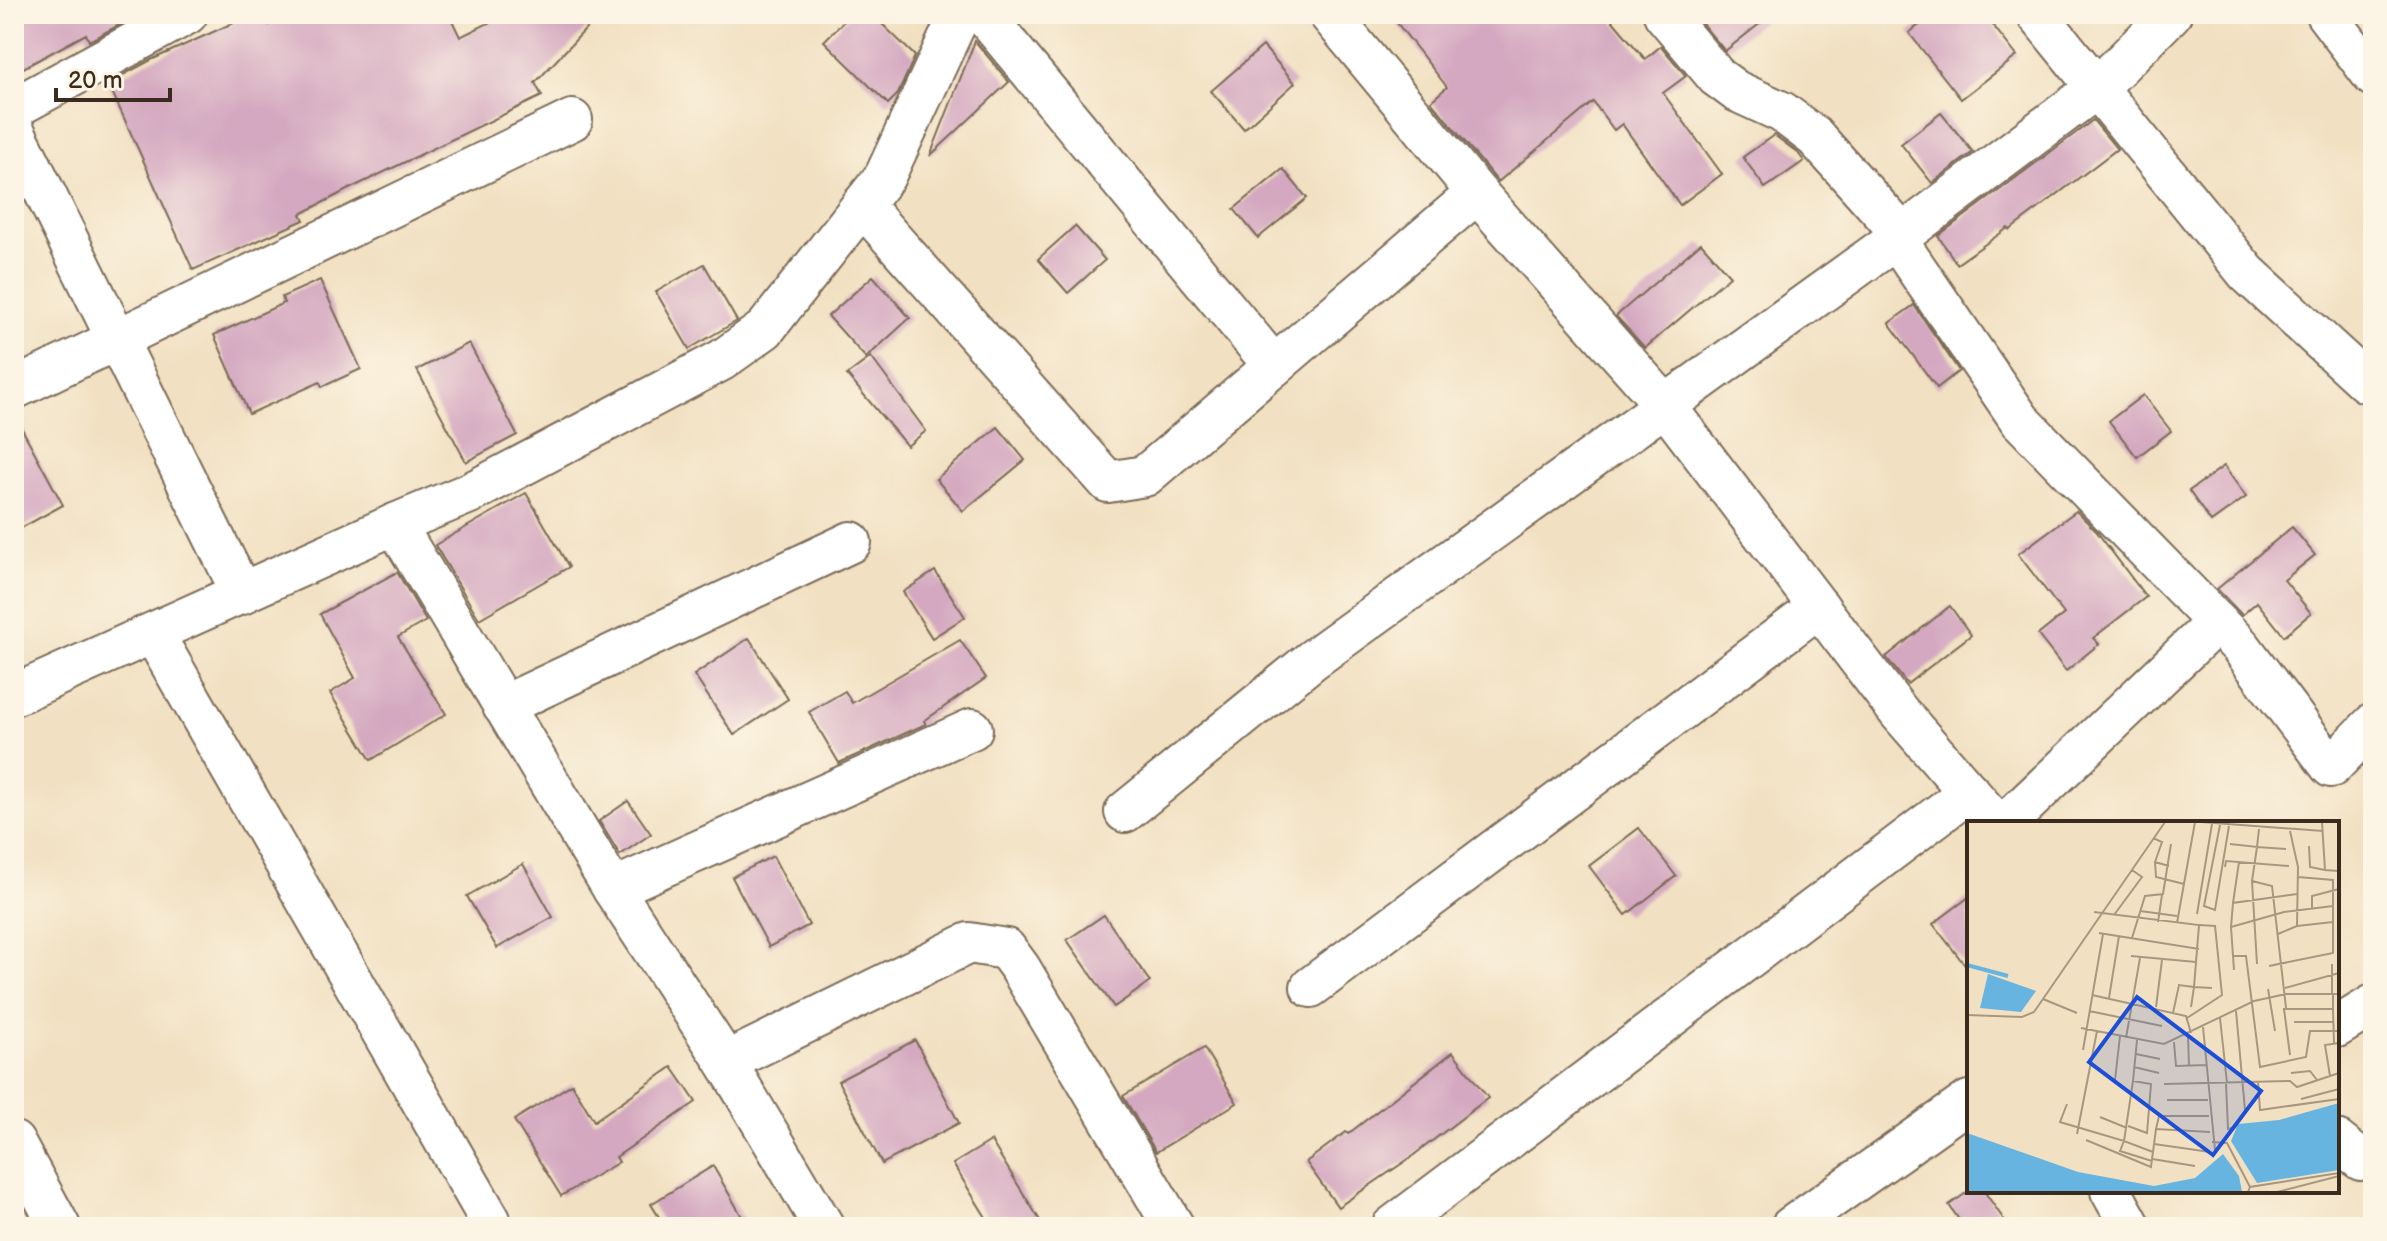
<svg xmlns="http://www.w3.org/2000/svg" width="2387" height="1241" font-family="'Balsamiq Sans',sans-serif">
<rect width="100%" height="100%" fill="#fcf5e5"/>
<filter id="ink" filterUnits="userSpaceOnUse"><feTurbulence type="fractalNoise" baseFrequency=".0125" numOctaves="2"/><feDisplacementMap in="SourceGraphic" scale="16" xChannelSelector="R" yChannelSelector="G"/><feConvolveMatrix kernelMatrix="1 2 1 2 8 2 1 2 1" color-interpolation-filters="sRGB"/></filter>
<filter id="wash" filterUnits="userSpaceOnUse"><feTurbulence type="fractalNoise" baseFrequency=".006" numOctaves="4" result="noise"/><feDisplacementMap in="SourceGraphic" scale="32" xChannelSelector="R" yChannelSelector="G"/><feGaussianBlur stdDeviation="1.8" result="paint"/><feColorMatrix in="noise" values="0 0 0 0 0 0 0 0 0 0 0 0 0 0 0 0 0 1.4 0 .05"/><feComposite in="paint" operator="in"/></filter>
<g filter="url(#wash)">
<rect width="100%" height="100%" fill="#f1e0c1"/>
<g id="blocks">
<g fill="#d4a8c0">
<path d="M14,14h108l3,8 -36,19 -3,-7 -72,39z"/>
<path d="M253,14h11l5,11 24,-11h156l11,23 47,-23h93l-65,69 7,13 -195,94 -46,24 3,6 -111,50 -85,-187 43,-23z"/>
<path d="M851,14h21l43,42 -17,38 -10,10 -64,-63z"/>
<path d="M1390,14h217l38,45 16,-13 25,30 -23,17 59,81 -42,31 -58,-81 -8,6 -21,-28 -95,80 -67,-81 16,-14z"/>
<path d="M1702,14h70l-47,37 -28,-33z"/>
<path d="M1933,14h51l33,42 -56,43 -52,-66z"/>
<path d="M975,41l34,41 -79,74z"/>
<path d="M1263,46l32,37 -51,46 -33,-38z"/>
<path d="M1941,113l32,39 -41,31 -31,-39z"/>
<path d="M2093,120l24,29 -107,81 -2,-2 -51,36 -19,-28z"/>
<path d="M1774,135l24,18 6,8 -39,27 -22,-31z"/>
<path d="M1283,169l24,29 -49,40 -24,-29z"/>
<path d="M1075,226l30,34 -37,33 -30,-34z"/>
<path d="M1701,243l29,33 -85,72 -29,-32z"/>
<path d="M704,264l33,57 -48,28 -33,-57z"/>
<path d="M873,276l37,42 -44,40 -38,-42z"/>
<path d="M320,280l41,89 -39,18 -2,-5 -71,32 -35,-79 70,-32 -2,-6z"/>
<path d="M1914,305l45,66 -22,17 -48,-65z"/>
<path d="M469,343l48,92 -51,27 -49,-92z"/>
<path d="M871,357l55,74 -19,15 -60,-71z"/>
<path d="M2143,395l28,36 -34,26 -28,-36z"/>
<path d="M14,414l49,91 -49,27z"/>
<path d="M998,427l27,33 -62,51 -27,-32z"/>
<path d="M2224,466l22,31 -35,25 -22,-31z"/>
<path d="M526,493l43,74 -90,52 -44,-74z"/>
<path d="M2076,511l21,21 49,65 -53,41 6,6 -33,27 -28,-36 26,-21 -46,-60z"/>
<path d="M2292,527l23,28 -31,25 27,33 -27,23 -27,-34 -15,13 -25,-26z"/>
<path d="M935,571l30,46 -33,21 -29,-46z"/>
<path d="M397,572l29,49 -28,16 48,77 -75,46 -41,-67 25,-15 -35,-64z"/>
<path d="M1950,606l21,29 -64,49 -21,-27z"/>
<path d="M749,638l39,61 -54,36 -40,-60z"/>
<path d="M960,640l26,38 -62,43 2,3 -87,39 -30,-51 36,-21 7,12z"/>
<path d="M628,801l23,33 -31,21 -21,-34z"/>
<path d="M1639,828l37,48 -50,39 -37,-49z"/>
<path d="M773,856l36,69 -40,22 -37,-70z"/>
<path d="M523,864l30,53 -56,31 -30,-52z"/>
<path d="M1969,897v73l-36,-46z"/>
<path d="M1104,915l46,67 -36,25 -47,-67z"/>
<path d="M915,1040l44,83 -77,41 -44,-83z"/>
<path d="M1204,1048l33,55 -81,49 -33,-56z"/>
<path d="M1453,1052l35,46 -78,60 -72,49 -32,-45 40,-30 2,2z"/>
<path d="M672,1067l24,35 -80,55 3,5 -58,34 -47,-76 58,-36 22,37z"/>
<path d="M991,1141l53,86h-52l-39,-63z"/>
<path d="M713,1166l35,61h-83l-14,-23z"/>
<path d="M1969,1191h15l25,36h-45l-15,-22z"/>
</g>
</g>
</g>
<g filter="url(#ink)">
<use href="#blocks" fill-opacity="0" stroke="#7b6a57" stroke-width="2"/>
<g fill="none" stroke-linecap="round" stroke-linejoin="round">
<defs>
<g id="minor">
<path d="M983,14l291,352"/>
<path d="M1329,14l148,179 187,211 234,307 98,112"/>
<path d="M1664,14l53,63 19,14 46,21 33,25 87,97"/>
<path d="M2037,14l210,259 119,109"/>
<path d="M2326,14l47,62"/>
<path d="M14,108l173,-94"/>
<path d="M14,130l228,464"/>
<path d="M862,205l246,277 37,-6 332,-283"/>
<path d="M1896,239l124,181 221,227 90,120 42,-43"/>
<path d="M14,389l558,-269"/>
<path d="M395,524l218,365 113,173"/>
<path d="M153,633l337,587"/>
<path d="M14,695l381,-171 77,-32 250,-132 43,-31 120,-153 75,-162"/>
<path d="M503,706l348,-164"/>
<path d="M1125,812l187,-152 584,-421 202,-152 73,-73"/>
<path d="M2006,823l211,-201"/>
<path d="M613,889l359,-160"/>
<path d="M1311,987l508,-380"/>
<path d="M2337,1027l36,-22"/>
<path d="M2337,1141l24,19"/>
<path d="M14,1142l46,85"/>
<path d="M2111,1191l20,36"/>
<path d="M824,1227l-98,-165 243,-119 37,6 14,19 154,259"/>
<path d="M1392,1227l577,-435"/>
<path d="M1791,1227l178,-126"/>
</g>
</defs>
<use href="#minor" stroke="#7b6a57" stroke-width="44"/>
<use href="#minor" stroke="#fff" stroke-width="40"/>
</g>
</g>
<g transform="translate(1967 821)">
<rect width="372" height="372" fill="#f1e0c1"/>
<path d="M21,153l48,17 -15,21 -41,-4zM372,282v67l-82,13 -26,-42 7,-17 41,-4zM0,312l111,39 76,14 41,-8 28,-24 16,22 3,16h-275z" fill="#67b4e1"/>
<path fill="none" stroke="#67b4e1" stroke-width="4" d="M0,144l41,11"/>
<path fill="none" stroke="#a89780" stroke-width="2" d="M234,1l122,9M355,1l3,48 14,1M253,4l-16,81 11,4 14,-84M186,17l9,4 -7,20 14,4M263,23l27,3 2,-18M342,25l1,21 15,3M319,28l-29,-2 -5,34 20,5 14,122M188,41l1,15 28,7M258,46l1,-6 63,5M285,60l5,83M266,82l6,-41M345,87v-12l27,-7M173,90l37,5M127,91l105,13 -5,62 -15,-2 -6,28M230,93l15,-90M147,94l28,-38 -10,-7M191,101l4,-27M210,102l18,-101M330,105l36,-4M264,106l2,-24 64,-9M132,112l100,16M311,113l19,-8 1,-59 -8,-36M165,117l13,-42 18,-2 8,-50M164,135l65,6M265,135h14l14,111 46,-10 4,-26h29M302,145l64,-13v-73l-35,-3M267,149l-3,-43 53,-15 49,-6M318,167l54,-15M301,168l7,42M365,172v-29M125,174l94,21 5,17M142,177l10,-62M76,178l34,14M189,186l6,-47M224,186l3,-20 18,1M366,189l1,33M122,190l73,15M269,190l9,99M0,194l55,2 12,-5 131,-190M220,197l35,-23 -7,-69 -16,-1M253,197l7,65M327,201h39M236,206l12,123M114,207l83,16 90,-43 32,-7h53M221,214l1,31M159,217l14,-80M207,221l2,24 30,-1M116,229l20,-116M169,233l24,5M323,234l-6,-46h49v-16M167,246l25,6M324,252l19,-2 7,9M363,255l-5,-31 14,-2M148,259l5,-44M166,260l4,-41M291,261l2,28 79,-11M197,263l126,-3 7,6 42,-14M259,263l2,45 8,-2M334,278l38,-10M200,279h41M100,283l-7,18 64,19 9,-60 18,3 -4,49 -19,-7M133,296l27,11M189,308l3,-13h50M110,313l20,-103M119,319l65,27 1,-8 43,7M245,321l15,1 23,44M187,323l56,8M186,331l3,-23 54,3M185,340l-32,-10 4,-10 29,11 -1,7M281,371l2,-5 89,-14M310,371l62,-16"/>
<path fill="#1d4ed8" fill-opacity="0.15" stroke="#1d4ed8" stroke-width="4" d="M170,176l124,94 -48,64 -124,-93z"/>
<rect width="372" height="372" fill="none" stroke="#3b2a1e" stroke-width="4"/>
</g>
<rect width="2387" height="1241" fill="none" stroke="#fcf5e5" stroke-width="48"/>
<path d="M56 88v12h114v-12" fill="none" stroke="#3b2a1e" stroke-width="4"/>
<text x="68" y="88" font-size="24" fill="#3b2a1e" stroke="#fcf5e5" stroke-width="6" paint-order="stroke">20 m</text>
</svg>
